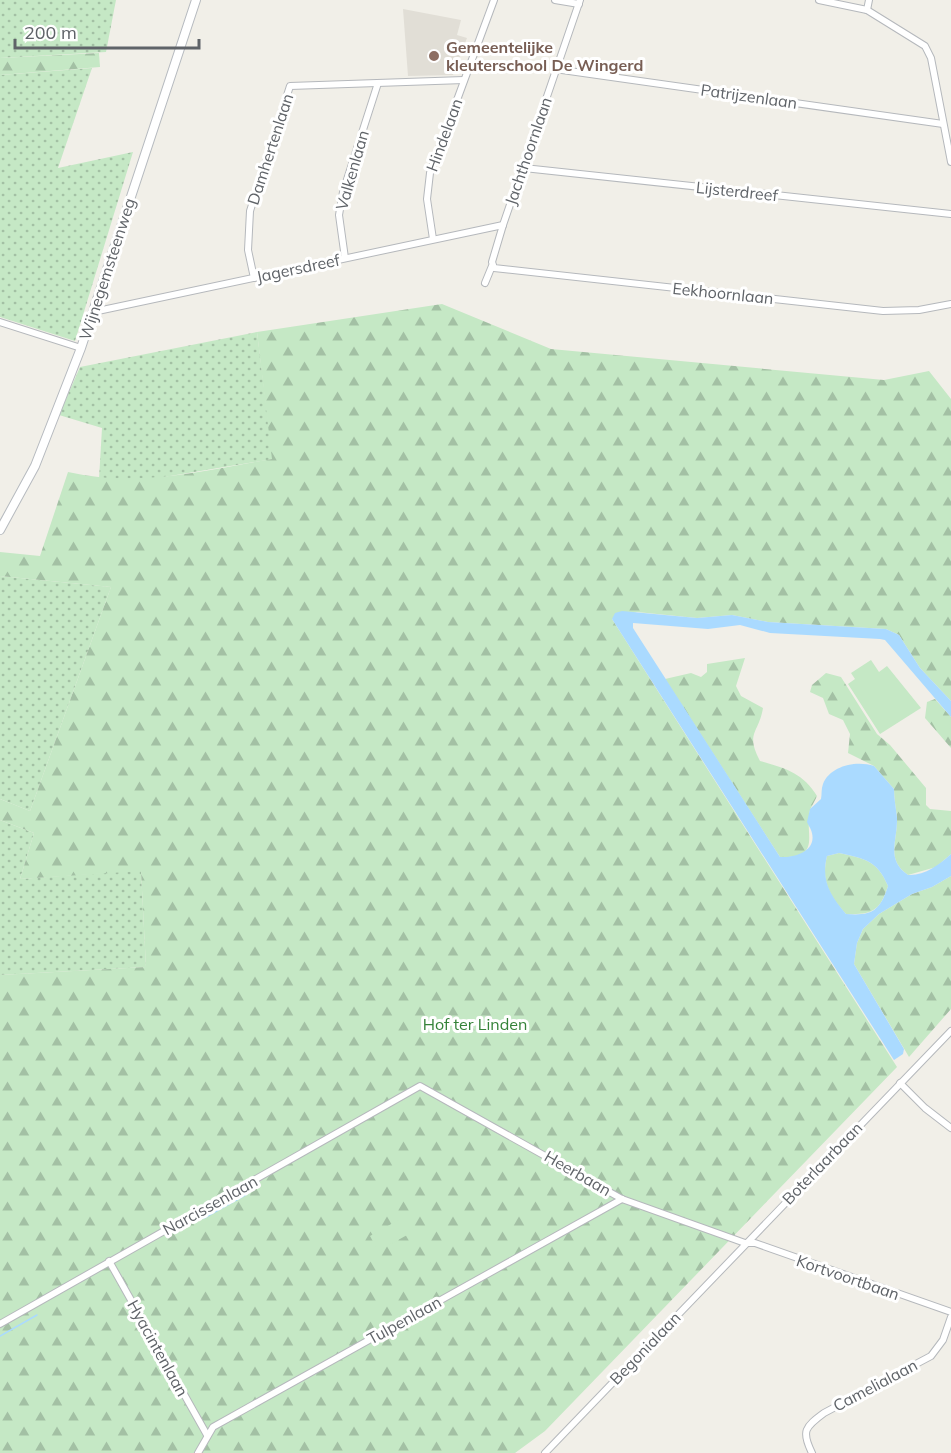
<svg xmlns="http://www.w3.org/2000/svg" width="951" height="1453" font-family="Mulish,sans-serif">
<defs>
<pattern id="grass-dots" width="8" height="8" patternUnits="userSpaceOnUse" patternTransform="scale(1.5)"><rect width="8" height="8" fill="#c5e8c5"/><path d="M2 2h.1M6 6h.1" fill="none" stroke="#a3c0a4" stroke-width="1.8" stroke-linecap="round"/></pattern>
<pattern id="forest-firs" width="22" height="20" patternUnits="userSpaceOnUse" patternTransform="scale(1.5)"><rect width="22" height="20" fill="#c5e8c5"/><path d="M5 1l3.5 6h-7zM16 11l3.5 6h-7z" fill="#a3c0a4"/></pattern>
</defs>
<rect width="100%" height="100%" fill="#f1efe8"/>
<path fill="#e1ded6" d="M403,9l58,11 -4,15 10,3 -14,37 -45,1z"/>
<g fill="url(#grass-dots)">
<path d="M0,0h116l-10,52 -106,6z"/>
<path d="M92,68l-34,100 75,-16 -58,189 -75,-24v-242z"/>
<path d="M257,332l16,127 -133,22 -41,-2 3,-51 -43,-13 21,-48z"/>
<path d="M0,576l111,11 -81,224 -30,-12z"/>
<path d="M0,820l34,13 -14,46 121,-9 5,97 -146,8z"/>
</g>
<g fill="url(#forest-firs)">
<path d="M99,53l1,14 -100,8v-17z"/>
<path d="M442,304l109,45 333,31 45,-9 22,28v302l-31,-33 -21,-33 -13,-6 -118,-7 -36,-7 -35,3 -60,-6 -25,7 285,448 -352,364 -30,22h-515v-478l146,-8 -5,-96 -121,8 14,-46 -34,-13v-21l30,12 81,-224 -111,-11v-24l40,4 28,-84c71,16 134,-1 204,-13l-15,-127z"/>
<path d="M745,658l-9,28 5,10 22,12c-4,25 -18,25 -3,53 25,7 43,12 57,35 -2,5 -5,9 -7,14 -6,24 13,49 -30,47l-115,-178 26,-6 10,4 6,-5v-8z"/>
<path d="M826,673l15,4 36,57 13,11 36,43v17l4,4 21,2v43l-15,13 -28,8c-23,-16 -10,-35 -11,-57 -1,-10 -3,-19 -3,-29l-20,-23 -26,-13 2,-19 -7,-14 -14,-6 -6,-16 -13,-6 2,-7z"/>
<path d="M935,699l16,18v31l-26,-30 2,-16z"/>
<path d="M839,853c26,6 38,7 49,33 -8,25 -16,29 -42,28 -17,-19 -25,-33 -19,-58z"/>
<path d="M951,876v133l-42,48 -55,-93 3,-21 6,-14 16,-15 33,-20 20,-7z"/>
</g>
<g fill="#c5e8c5">
<path d="M871,660l8,12 8,-6 34,42 -41,26 -32,-50 7,-5 -4,-6z"/>
<path d="M400,1219l9,15 -31,17 -8,-15z"/>
</g>
<g fill="#aadaff" fill-rule="evenodd">
<path d="M622,611l75,7 35,-3 36,7 118,7 13,6 21,33 31,33v16l-66,-77 -5,-1 -110,-6 -30,-8 -32,4 -75,-6v5l147,229c14,1 39,-6 31,-27 -1,-3 -3,-5 -4,-8l3,-13 11,-10c1,-5 0,-10 2,-15 7,-18 33,-24 51,-18l20,23c0,10 2,19 3,29 1,22 -12,41 11,57 16,1 31,-10 43,-21v22l-19,11 -20,7 -33,20 -16,15 -6,14 -3,21 50,85 -1,5 -9,6 -282,-441 3,-6zM839,853c26,6 38,7 49,33 -8,25 -16,30 -42,28 -16,-19 -25,-33 -19,-58z"/>
<path d="M246,1192l1,3 -43,24 -2,-2z"/>
</g>
<g fill="none" stroke-linecap="round" stroke-linejoin="round">
<path stroke="#aadaff" stroke-width="1.5" d="M0,1336l37,-21"/>
<defs>
<g id="street">
<path d="M555,0l24,4"/>
<path d="M580,0l-77,225 -11,37 2,6 389,43 36,-1 32,-6"/>
<path d="M819,0l48,10 58,36 6,12 20,104"/>
<path d="M867,10l2,-10"/>
<path d="M555,69l388,55"/>
<path d="M524,168l427,46"/>
<path d="M433,239l-6,-40 3,-26 64,-173"/>
<path d="M345,258l-6,-43 4,-23 35,-109"/>
<path d="M254,278l-6,-28 2,-39 40,-125 174,-6"/>
<path d="M485,283l7,-17"/>
<path d="M93,312l410,-87"/>
<path d="M0,322l81,26"/>
<path d="M900,1083l25,25 26,20"/>
<path d="M109,1261l98,174"/>
<path d="M0,1324l420,-238 202,113 123,44h10l196,69"/>
<path d="M198,1453l15,-26 409,-228"/>
<path d="M545,1453l406,-422"/>
<path d="M812,1453c-11,-22 -7,-26 12,-40l107,-57 12,-16 8,-23"/>
</g>
<path id="secondary" d="M0,530l35,-64 46,-118 115,-348"/>
</defs>
<use href="#street" stroke="#b5b8bc" stroke-width="8"/>
<use href="#secondary" stroke="#b6babf" stroke-width="10"/>
<use href="#street" stroke="#fff" stroke-width="6"/>
<use href="#secondary" stroke="#fff" stroke-width="8"/>
</g>
<circle fill="#8d6e63" stroke="#fff" stroke-width="2" cx="434" cy="56" r="6"/>
<g text-anchor="middle" dominant-baseline="central" stroke-width="6" stroke-linejoin="round" paint-order="stroke">
<g font-size="16" font-weight="bold" fill="#785e54" stroke="#fff" text-anchor="start">
<text x="446" y="47">Gemeentelijke<tspan x="446" dy="18">kleuterschool De Wingerd</tspan></text>
</g>
<g font-size="16" fill="#5f6368" stroke="#fff">
<text transform="translate(749 96) rotate(8)">Patrijzenlaan</text>
<text transform="translate(444 135) rotate(-70)">Hindelaan</text>
<text transform="translate(270 149) rotate(-72)">Damhertenlaan</text>
<text transform="translate(528 151) rotate(-71)">Jachthoornlaan</text>
<text transform="translate(352 170) rotate(-74)">Valkenlaan</text>
<text transform="translate(737 191) rotate(6)">Lijsterdreef</text>
<text transform="translate(298 268) rotate(-12)">Jagersdreef</text>
<text transform="translate(107 269) rotate(-72)">Wijnegemsteenweg</text>
<text transform="translate(723 293) rotate(6)">Eekhoornlaan</text>
<text transform="translate(822 1163) rotate(-46)">Boterlaarbaan</text>
<text transform="translate(578 1173) rotate(30)">Heerbaan</text>
<text transform="translate(210 1205) rotate(-29)">Narcissenlaan</text>
<text transform="translate(848 1277) rotate(19)">Kortvoortbaan</text>
<text transform="translate(404 1320) rotate(-29)">Tulpenlaan</text>
<text transform="translate(158 1348) rotate(61)">Hyacintenlaan</text>
<text transform="translate(645 1348) rotate(-46)">Begonialaan</text>
<text transform="translate(875 1385) rotate(-28)">Camelialaan</text>
</g>
<g font-size="16" fill="#348238" stroke="#fff">
<text x="475" y="1024">Hof ter Linden</text>
</g>
</g>
<path d="M15 39v9h184v-9" fill="none" stroke="#5f6368" stroke-width="3"/>
<text x="24" y="39" font-size="18" fill="#5f6368" stroke="#ffffff" stroke-width="4.5" paint-order="stroke">200 m</text>
</svg>
